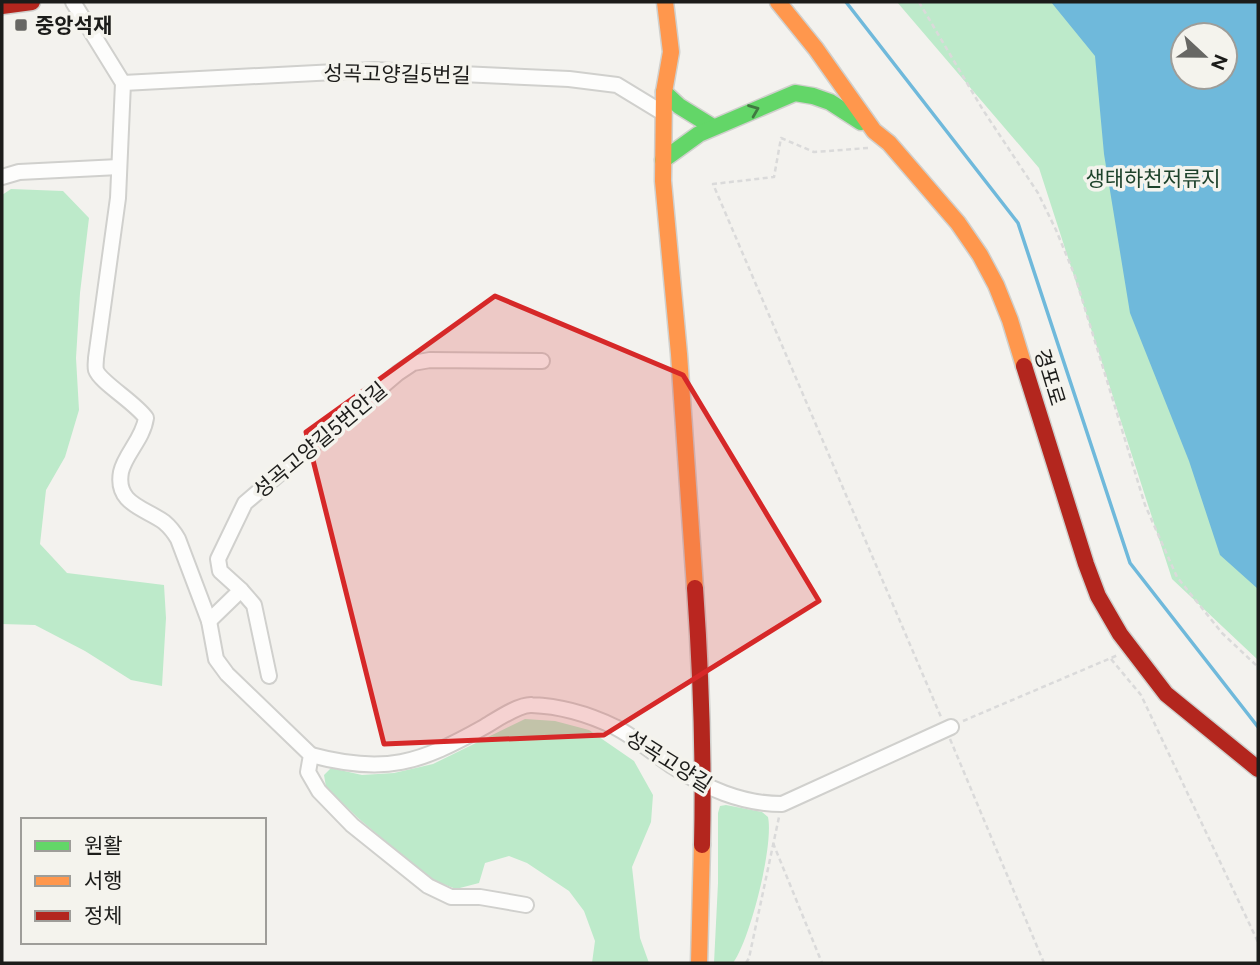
<svg xmlns="http://www.w3.org/2000/svg" width="1260" height="965" font-family="Figtree,'Noto Sans KR',sans-serif">
<rect width="100%" height="100%" fill="#f3f2ee"/>
<g fill="#bdeaca" fill-rule="evenodd">
<path d="M897,2h361v658l-86,-81 -133,-411zM1183,35h42v42h-42z"/>
<path d="M11,189l52,2 26,27 -9,75 -4,65 3,52 -14,47 -19,33 -6,54 27,29 97,12 2,33 -4,68 -31,-6 -46,-29 -50,-26 -33,-1v-429z"/>
<path d="M525,719l30,2 34,9 45,31 19,34 -2,27 -19,45 8,71 9,25h-57l3,-22 -11,-30 -15,-20 -42,-28 -18,-7 -24,7 -6,20 -23,6 -26,-10 -72,-61 -32,-31 -2,-12 7,-7 31,7 32,-2 39,-9z"/>
<path d="M726,805l36,7 6,5c6,28 -18,123 -35,146h-19l4,-80v-70l2,-7z"/>
</g>
<path fill="#6fb9db" fill-rule="evenodd" d="M1051,2h207v587l-38,-34 -31,-94 -59,-148 -26,-159 -9,-98zM1183,35h42v42h-42z"/>
<g fill="none" stroke-linecap="round" stroke-linejoin="round">
<path stroke="#6fb9db" stroke-width="3.5" d="M846,2l172,221 112,340 128,164"/>
<defs>
<g id="street">
<path d="M73,2l50,81 -5,115 -22,160c0,4 -1,8 0,12 4,12 40,33 50,48 -3,21 -21,36 -25,54 -6,32 24,36 43,50 6,5 10,10 14,17l31,82 7,38 11,15 84,81 -3,17 11,19 33,34 76,61 23,11h29l46,8"/>
<path d="M123,83l251,-13 195,9 48,6 46,28"/>
<path d="M2,177l17,-5 100,-5"/>
<path d="M209,621l32,-31"/>
<path d="M269,676l-15,-71 -13,-15 -21,-19 -2,-12 27,-56 153,-130 15,-10 17,-3 112,1"/>
<path d="M311,755c74,20 109,8 173,-28 12,-7 35,-23 48,-22 28,1 58,10 83,22 21,11 38,26 57,39 34,22 69,38 110,38l169,-77"/>
</g>
<g id="fast">
<path d="M664,92l15,14 34,21"/>
<path d="M663,160l36,-26 96,-41 18,3 17,6 31,20"/>
</g>
<g id="slow">
<path d="M665,2l6,50 -7,40 -1,89 16,173 16,234"/>
<path d="M778,2l38,47 58,82 15,12 69,80 22,32 16,30 14,35 14,46"/>
<path d="M699,963l3,-118"/>
</g>
<g id="jam">
<path d="M2,6l30,-4"/>
<path d="M1024,366l62,198 12,32 22,38 46,60 92,75"/>
<path d="M695,588c6,86 9,171 7,257"/>
</g>
</defs>
<use href="#street" stroke="#d0d0cd" stroke-width="18"/>
<use href="#fast" stroke="#d0d0cd" stroke-width="19"/>
<use href="#slow" stroke="#d0d0cd" stroke-width="19"/>
<use href="#jam" stroke="#d0d0cd" stroke-width="19"/>
<g stroke="#dadada" stroke-width="2.5" stroke-dasharray="5 3.5" stroke-linecap="butt">
<path d="M919,2l64,108 55,83 18,37 19,46 70,229 32,72 45,56 36,34"/>
<path d="M868,148l-54,4 -33,-14 -7,39 -61,7 228,533"/>
<path d="M1111,659l30,36 117,247"/>
<path d="M963,721l155,-66"/>
<path d="M950,739l94,224"/>
<path d="M773,843l49,120"/>
<path d="M746,963l3,-5 30,-141"/>
</g>
<use href="#street" stroke="#fdfdfc" stroke-width="14"/>
<use href="#fast" stroke="#63d668" stroke-width="16"/>
<use href="#slow" stroke="#ff974d" stroke-width="16"/>
<use href="#jam" stroke="#b3261e" stroke-width="16"/>
</g>
<defs><path id="oneway-chevron" d="M-2-3.5L2.5 0L-2 3.5" fill="none" stroke-width="1.6" stroke-linecap="round" stroke-linejoin="round" transform="scale(1.75)"/></defs>
<use stroke="#407941" href="#oneway-chevron" transform="translate(754 110) rotate(-22)"/>
<path fill="#d62828" fill-opacity="0.2" stroke="#d62828" stroke-width="5" stroke-linejoin="round" d="M495,296l188,79 136,226 -215,134 -220,9 -78,-312z"/>
<rect fill="#676764" stroke="#f4f3ed" stroke-width="2.5" x="14" y="18" width="14" height="14" rx="3.5"/>
<g text-anchor="middle" dominant-baseline="central" stroke-width="7" stroke-linejoin="round" paint-order="stroke">
<g font-size="21" font-weight="bold" fill="#1c1c1a" stroke="#f4f3ed" text-anchor="start">
<text x="35" y="25">중앙석재</text>
</g>
<g font-size="21" fill="#1c1c1a" stroke="#f4f3ed">
<text transform="translate(397 74) rotate(1)">성곡고양길5번길</text>
<text transform="translate(1050 377) rotate(73)">경포로</text>
<text transform="translate(320 440) rotate(-40)">성곡고양길5번안길</text>
<text transform="translate(669 761) rotate(32)">성곡고양길</text>
</g>
<g font-size="21" fill="#1d422b" stroke="#f4f3ed">
<text x="1153" y="178">생태하천저류지</text>
</g>
</g>
<rect width="1260" height="965" fill="none" stroke="#1c1c1a" stroke-width="7"/>
<rect x="21" y="818" width="245" height="126" fill="#f4f3ed" stroke="#9e9d99" stroke-width="2"/>
<rect x="35" y="841" width="35" height="10" fill="#63d668" stroke="#9e9d99" stroke-width="2"/>
<text x="84" y="853" font-size="21" fill="#1c1c1a">원활</text>
<rect x="35" y="876" width="35" height="10" fill="#ff974d" stroke="#9e9d99" stroke-width="2"/>
<text x="84" y="888" font-size="21" fill="#1c1c1a">서행</text>
<rect x="35" y="911" width="35" height="10" fill="#b3261e" stroke="#9e9d99" stroke-width="2"/>
<text x="84" y="923" font-size="21" fill="#1c1c1a">정체</text>
<g transform="translate(1204 56) rotate(112)"><circle r="33" fill="#f4f3ed" stroke="#9e9d99" stroke-width="2"/>
<path d="M0-5L12 26L0 18L-12 26Z" fill="#676764"/>
<text y="-10" font-size="19" font-weight="bold" text-anchor="middle" fill="#1c1c1a">N</text>
</g>
</svg>
